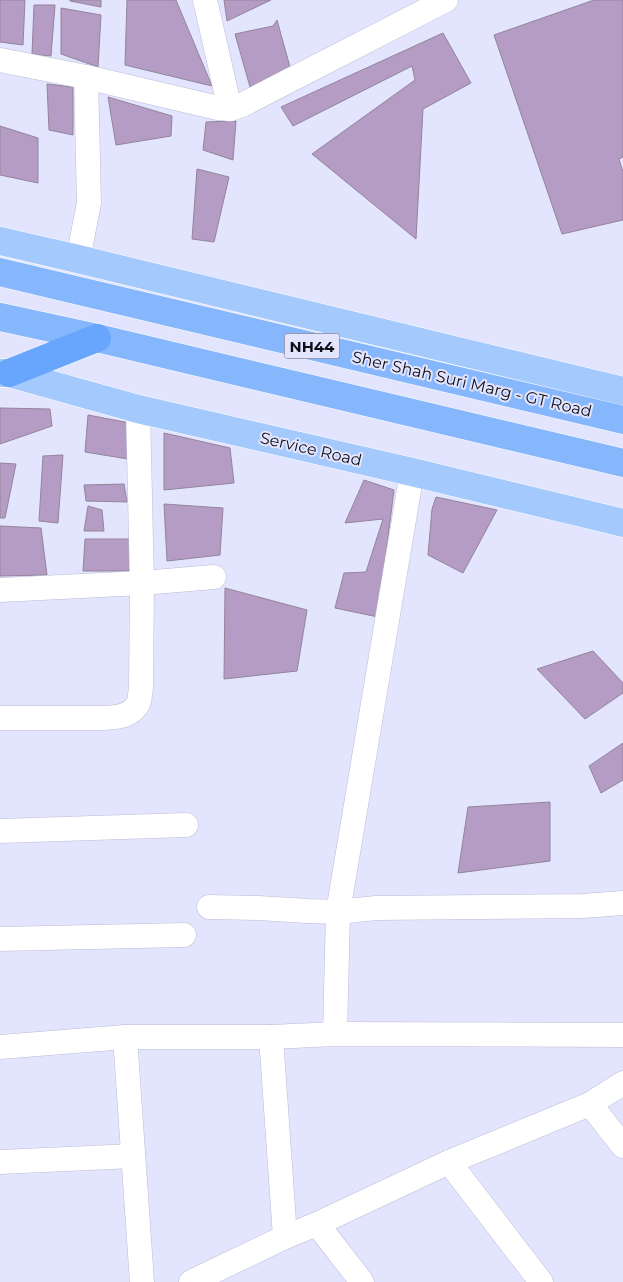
<svg xmlns="http://www.w3.org/2000/svg" width="623" height="1282" font-family="Montserrat,sans-serif">
<rect width="100%" height="100%" fill="#e3e4fd"/>
<g fill="#b49cc4" stroke="#92859a">
<path d="M0,0h25l-2,45 -23,-3z"/>
<path d="M70,0h31v7l-31,-6z"/>
<path d="M127,0h49l36,86 -87,-21z"/>
<path d="M224,0h47l-44,21z"/>
<path d="M594,0h29v157l-4,2 4,13v48l-61,14 -68,-199z"/>
<path d="M34,5h21l-4,51 -19,-2z"/>
<path d="M61,8l40,7 -3,52 -37,-13z"/>
<path d="M277,20l13,47 -40,20 -15,-53 38,-8z"/>
<path d="M443,33l28,50 -48,26 -7,130 -104,-85 103,-74 -3,-14 -119,60 -12,-19z"/>
<path d="M47,84l26,3v48l-24,-5z"/>
<path d="M108,97l64,19 -1,20 -55,9z"/>
<path d="M236,121l-3,39 -30,-10 3,-28z"/>
<path d="M0,126l38,12v45l-38,-8z"/>
<path d="M197,169l32,8 -15,65 -22,-3z"/>
<path d="M0,408l50,1 2,17 -52,18z"/>
<path d="M88,415l42,8 -2,36 -43,-7z"/>
<path d="M164,433l66,15 4,35 -70,7z"/>
<path d="M63,455l-5,68 -19,-2 4,-65z"/>
<path d="M0,463l16,1 -11,54h-5z"/>
<path d="M364,480l30,10 -16,127 -43,-9 9,-35 22,-1 17,-53 -38,4z"/>
<path d="M124,484l3,18 -41,-1 -2,-16z"/>
<path d="M436,497l61,13 -34,63 -35,-18 4,-46z"/>
<path d="M164,504l59,4 -3,47 -53,6z"/>
<path d="M88,506l14,4 2,21h-20z"/>
<path d="M0,526l41,2 6,47 -47,1z"/>
<path d="M85,539h48l-3,32h-47z"/>
<path d="M225,588l82,22 -10,61 -73,8z"/>
<path d="M593,651l30,32v10l-38,26 -48,-50z"/>
<path d="M623,743v37l-22,13 -12,-27z"/>
<path d="M550,802v59l-92,12 10,-66z"/>
</g>
<g fill="none" stroke-linecap="round" stroke-linejoin="round">
<defs>
<g id="minor">
<path d="M205,0l25,109"/>
<path d="M0,60l86,17 132,31 12,1 12,-4 204,-105"/>
<path d="M78,259l11,-56 -3,-126"/>
<path d="M0,590l142,-7 72,-6"/>
<path d="M0,718h104c13,-1 26,-1 34,-14 2,-4 2,-11 3,-16l1,-105 -4,-174"/>
<path d="M0,831l186,-6"/>
<path d="M209,907l49,1 50,3 30,1 38,-4 207,-2 40,-3"/>
<path d="M0,939l184,-4"/>
<path d="M335,1034l3,-122 74,-440"/>
<path d="M125,1037l17,245"/>
<path d="M271,1037l14,200"/>
<path d="M0,1047l125,-10h146l64,-3 288,1"/>
<path d="M590,1104l33,42"/>
<path d="M0,1162l133,-6"/>
<path d="M449,1162l92,120"/>
<path d="M317,1224l45,58"/>
<path d="M191,1282l94,-45 32,-13 132,-62 141,-58 33,-21"/>
</g>
<g id="primary">
<path d="M0,241l78,18 545,132"/>
<path d="M0,373h9l129,36 274,63 211,51"/>
</g>
<g id="trunk">
<path d="M0,272l623,148"/>
<path d="M0,317l97,21 526,125"/>
</g>
<path id="motorway" d="M9,373l88,-35"/>
</defs>
<use href="#minor" stroke="#bcbdd5" stroke-width="25"/>
<use href="#primary" stroke="#fff" stroke-width="29"/>
<use href="#trunk" stroke="#fff" stroke-width="29"/>
<use href="#motorway" stroke="#fff" stroke-width="29"/>
<use href="#minor" stroke="#fff" stroke-width="24"/>
<use href="#primary" stroke="#a4c9fd" stroke-width="28"/>
<use href="#trunk" stroke="#86b7fc" stroke-width="28"/>
<use href="#motorway" stroke="#68a5fc" stroke-width="28"/>
</g>
<g text-anchor="middle" dominant-baseline="central" stroke-width="4" stroke-linejoin="round" paint-order="stroke">
<rect fill="#e3e4fd" stroke="#4f4f5d" stroke-width="1" x="284.5" y="333.5" width="55" height="25" rx="4"/>
<g font-size="15" font-weight="bold" fill="#0f0f18">
<text x="312" y="346">NH44</text>
</g>
<g font-size="16" fill="#0f0f18" stroke="#e3e4fd">
<text transform="translate(472 384) rotate(13)">Sher Shah Suri Marg - GT Road</text>
<text transform="translate(311 449) rotate(13)">Service Road</text>
</g>
</g>
</svg>
